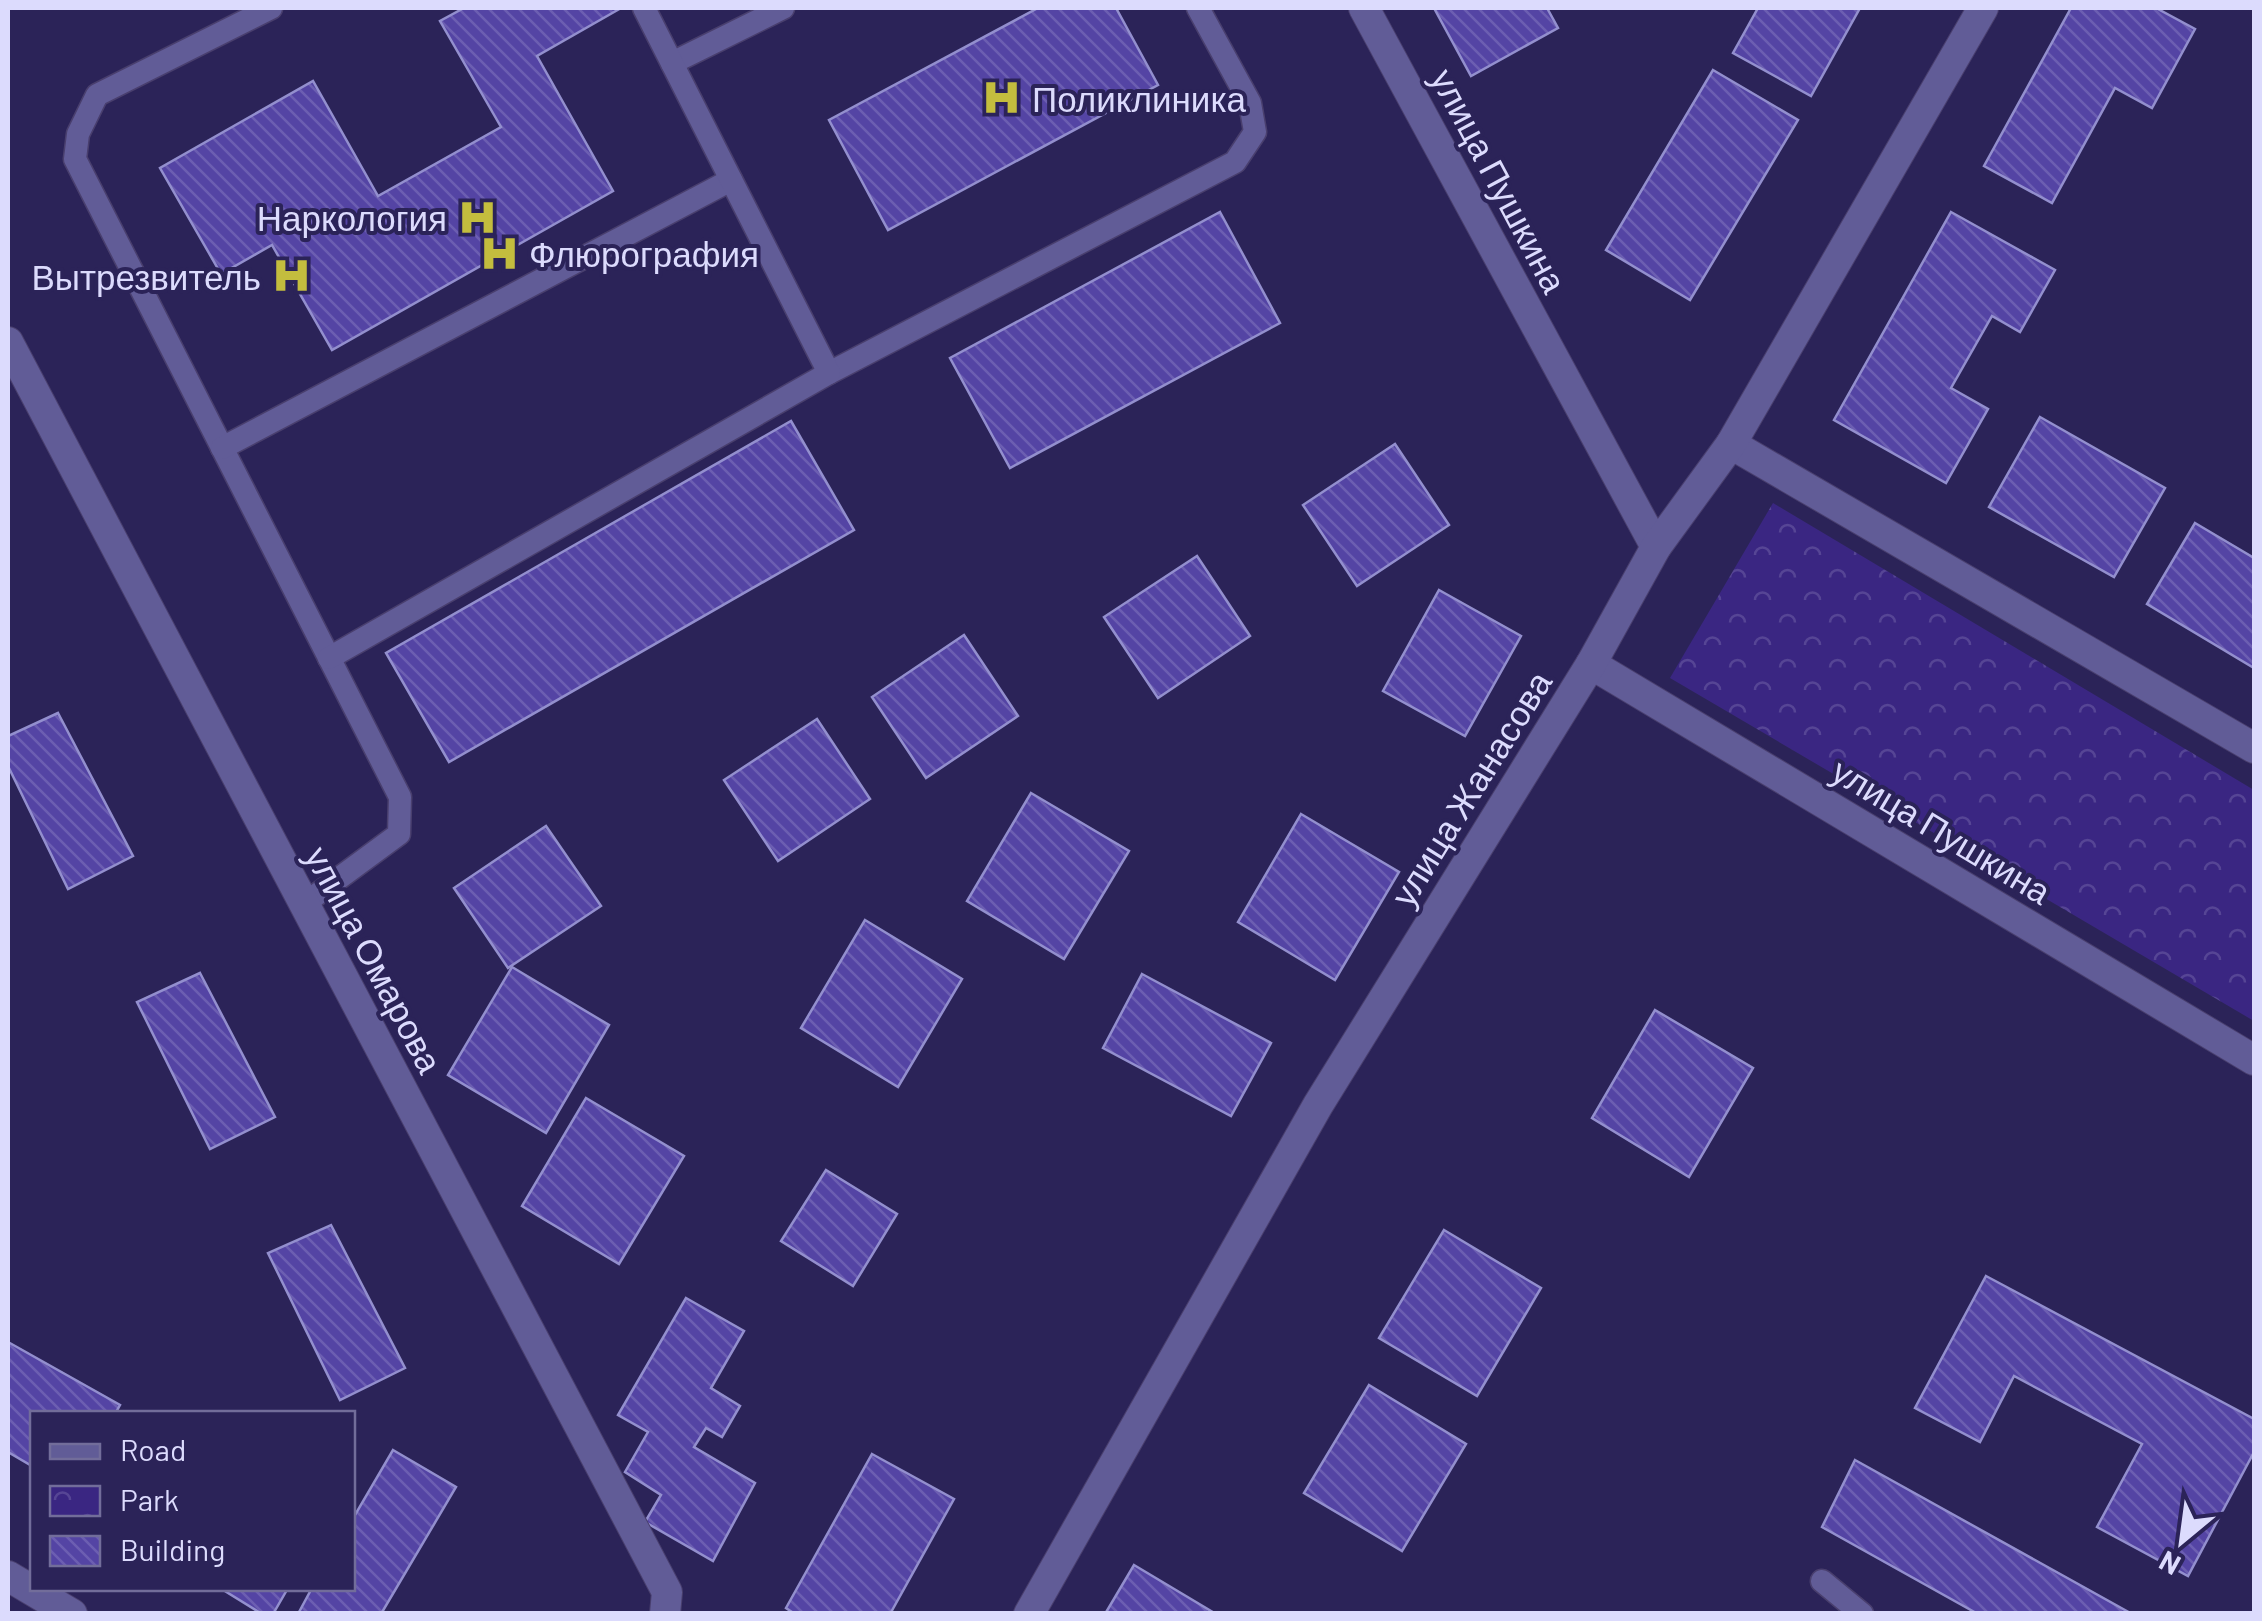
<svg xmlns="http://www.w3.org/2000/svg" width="2262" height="1621" font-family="Barlow,sans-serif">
<defs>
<pattern id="park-crowns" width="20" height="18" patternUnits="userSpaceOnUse" patternTransform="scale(2.5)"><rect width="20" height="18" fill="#3a2682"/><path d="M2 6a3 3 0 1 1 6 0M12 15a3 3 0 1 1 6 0" fill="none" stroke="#564595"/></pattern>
<pattern id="building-back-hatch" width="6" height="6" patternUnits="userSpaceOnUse" patternTransform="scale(2.5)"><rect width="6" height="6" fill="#5444a4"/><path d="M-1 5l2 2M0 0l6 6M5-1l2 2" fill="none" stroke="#6c5eb2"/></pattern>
</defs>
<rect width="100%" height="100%" fill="#2b2358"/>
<path fill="url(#park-crowns)" d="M1773,503l481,287v231l-584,-343z"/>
<g fill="url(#building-back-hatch)" stroke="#938fce" stroke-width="2.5">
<path d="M464,8h157l-84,48 76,135 -281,159 -60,-105 -51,29 -61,-106 153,-87 65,115 123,-69 -61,-106z"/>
<path d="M1038,8h78l42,77 -270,145 -59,-110z"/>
<path d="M1434,8h113l11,20 -87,48z"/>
<path d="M1758,8h102l-49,88 -78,-43z"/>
<path d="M2071,8h85l39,21 -43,79 -37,-20 -63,115 -68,-37z"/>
<path d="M1713,70l85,50 -108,180 -84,-50z"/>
<path d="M1220,212l60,111 -270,145 -60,-110z"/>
<path d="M1951,212l104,58 -35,62 -28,-16 -41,72 37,21 -42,74 -112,-63z"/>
<path d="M2040,417l125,71 -51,89 -125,-70z"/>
<path d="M791,421l63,109 -405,232 -63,-109z"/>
<path d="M1395,444l54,81 -92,61 -54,-81z"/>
<path d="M2195,523l59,35v110l-107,-64z"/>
<path d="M1197,556l53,80 -92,62 -54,-81z"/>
<path d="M1439,590l82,46 -56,100 -82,-45z"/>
<path d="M964,635l54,81 -92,62 -54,-81z"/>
<path d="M58,713l75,143 -65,33 -60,-123v-30z"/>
<path d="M817,719l53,80 -92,62 -54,-81z"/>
<path d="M1031,793l98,58 -65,108 -97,-58z"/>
<path d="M1301,814l98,58 -64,108 -97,-58z"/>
<path d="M546,826l55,80 -93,62 -54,-80z"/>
<path d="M865,920l97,59 -64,108 -97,-59z"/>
<path d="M512,967l97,58 -63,108 -98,-58z"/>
<path d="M200,973l75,144 -65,32 -73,-147z"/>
<path d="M1142,974l129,69 -40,73 -128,-68z"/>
<path d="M1655,1010l98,58 -64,109 -97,-59z"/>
<path d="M586,1098l98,58 -65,108 -97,-58z"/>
<path d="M826,1170l71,44 -44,72 -72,-45z"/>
<path d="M331,1225l74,143 -65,32 -72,-147z"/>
<path d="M1444,1230l97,58 -64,108 -98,-58z"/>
<path d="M1986,1276l268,143v33l-66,124 -91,-49 45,-83 -128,-68 -34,66 -65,-34z"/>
<path d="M686,1298l58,33 -33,57 29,18 -18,31 -16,-9 -12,19 61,36 -42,78 -68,-39 16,-27 -36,-23 23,-40 -30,-17z"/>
<path d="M8,1342l112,63 -5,9h-83v52l-24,-14z"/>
<path d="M1369,1385l97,59 -64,107 -98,-58z"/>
<path d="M393,1450l63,37 -75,127h-83l14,-26h40v-68z"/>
<path d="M872,1454l82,45 -64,115h-95l-9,-6z"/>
<path d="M1855,1460l277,154h-154l-156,-87z"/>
<path d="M1134,1565l82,49h-111z"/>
<path d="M220,1588h68l-15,26h-11z"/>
</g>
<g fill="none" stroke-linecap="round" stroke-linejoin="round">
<defs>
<g id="lane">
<path d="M271,8l-174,87 -19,39 -3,25 325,638 -1,37 -95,70"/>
<path d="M672,63l111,-55"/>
<path d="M829,373l406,-211 20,-30 -5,-29 -52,-95"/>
<path d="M222,448l509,-268"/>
<path d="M329,658l500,-285 -185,-365"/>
<path d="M1822,1581l40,33"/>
</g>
<g id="street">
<path d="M1364,8l292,539"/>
<path d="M1731,444l523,304"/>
<path d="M1591,664l663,396"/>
<path d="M1029,1614l289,-509 273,-441 65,-117 75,-103 252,-436"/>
</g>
<g id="secondary">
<path d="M8,342l659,1250 -2,22"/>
<path d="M8,1576l64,38"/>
</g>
</defs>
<use href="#lane" stroke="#493f6e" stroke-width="25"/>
<use href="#street" stroke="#493f6e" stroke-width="32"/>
<use href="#secondary" stroke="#493f6e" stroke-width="32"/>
<use href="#lane" stroke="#615c97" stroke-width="22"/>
<use href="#street" stroke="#615c97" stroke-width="30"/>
<use href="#secondary" stroke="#615c97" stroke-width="30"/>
</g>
<defs>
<symbol id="hospital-bare" viewBox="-9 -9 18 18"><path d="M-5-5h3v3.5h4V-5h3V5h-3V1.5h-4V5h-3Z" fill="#c3bd3e" stroke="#2b2358" stroke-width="2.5" paint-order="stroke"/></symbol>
</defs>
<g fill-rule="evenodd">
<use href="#hospital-bare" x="974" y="70" width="55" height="55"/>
<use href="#hospital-bare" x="450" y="190" width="55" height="55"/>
<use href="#hospital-bare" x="472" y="226" width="55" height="55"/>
<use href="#hospital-bare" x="264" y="248" width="55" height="55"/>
</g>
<g text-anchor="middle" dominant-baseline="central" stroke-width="8" stroke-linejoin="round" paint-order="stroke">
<g font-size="35" fill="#dcdbfd" stroke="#2b2358" text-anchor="start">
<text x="1032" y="98">Поликлиника</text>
<text x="447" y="217" text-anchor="end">Наркология</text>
<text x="529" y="253">Флюрография</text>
<text x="261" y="276" text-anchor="end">Вытрезвитель</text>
</g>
<g font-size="35" fill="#dcdbfd" stroke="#2b2358">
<text transform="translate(1500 180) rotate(62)">улица Пушкина</text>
<text transform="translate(1470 788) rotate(-58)">улица Жанасова</text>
<text transform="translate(1942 830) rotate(31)">улица Пушкина</text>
<text transform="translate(375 959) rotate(62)">улица Омарова</text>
</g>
</g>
<rect width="2262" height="1621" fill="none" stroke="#dcdbfd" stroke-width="20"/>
<rect x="30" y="1411" width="325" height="180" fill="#2b2358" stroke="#726d9a" stroke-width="2.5"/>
<rect x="50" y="1444" width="50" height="15" fill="#615c97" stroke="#726d9a" stroke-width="2.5"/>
<text x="120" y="1461" font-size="30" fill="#dcdbfd">Road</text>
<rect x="50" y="1486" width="50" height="30" fill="url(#park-crowns)" stroke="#726d9a" stroke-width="2.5"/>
<text x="120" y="1511" font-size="30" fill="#dcdbfd">Park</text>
<rect x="50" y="1536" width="50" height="30" fill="url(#building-back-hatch)" stroke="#726d9a" stroke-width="2.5"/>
<text x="120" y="1561" font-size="30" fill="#dcdbfd">Building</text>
<g transform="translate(2182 1541) rotate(209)" stroke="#2b2358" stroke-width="8" paint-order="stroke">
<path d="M0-8L18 38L0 25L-18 38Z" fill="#dcdbfd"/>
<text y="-15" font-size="28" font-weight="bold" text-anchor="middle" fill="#dcdbfd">N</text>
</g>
</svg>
